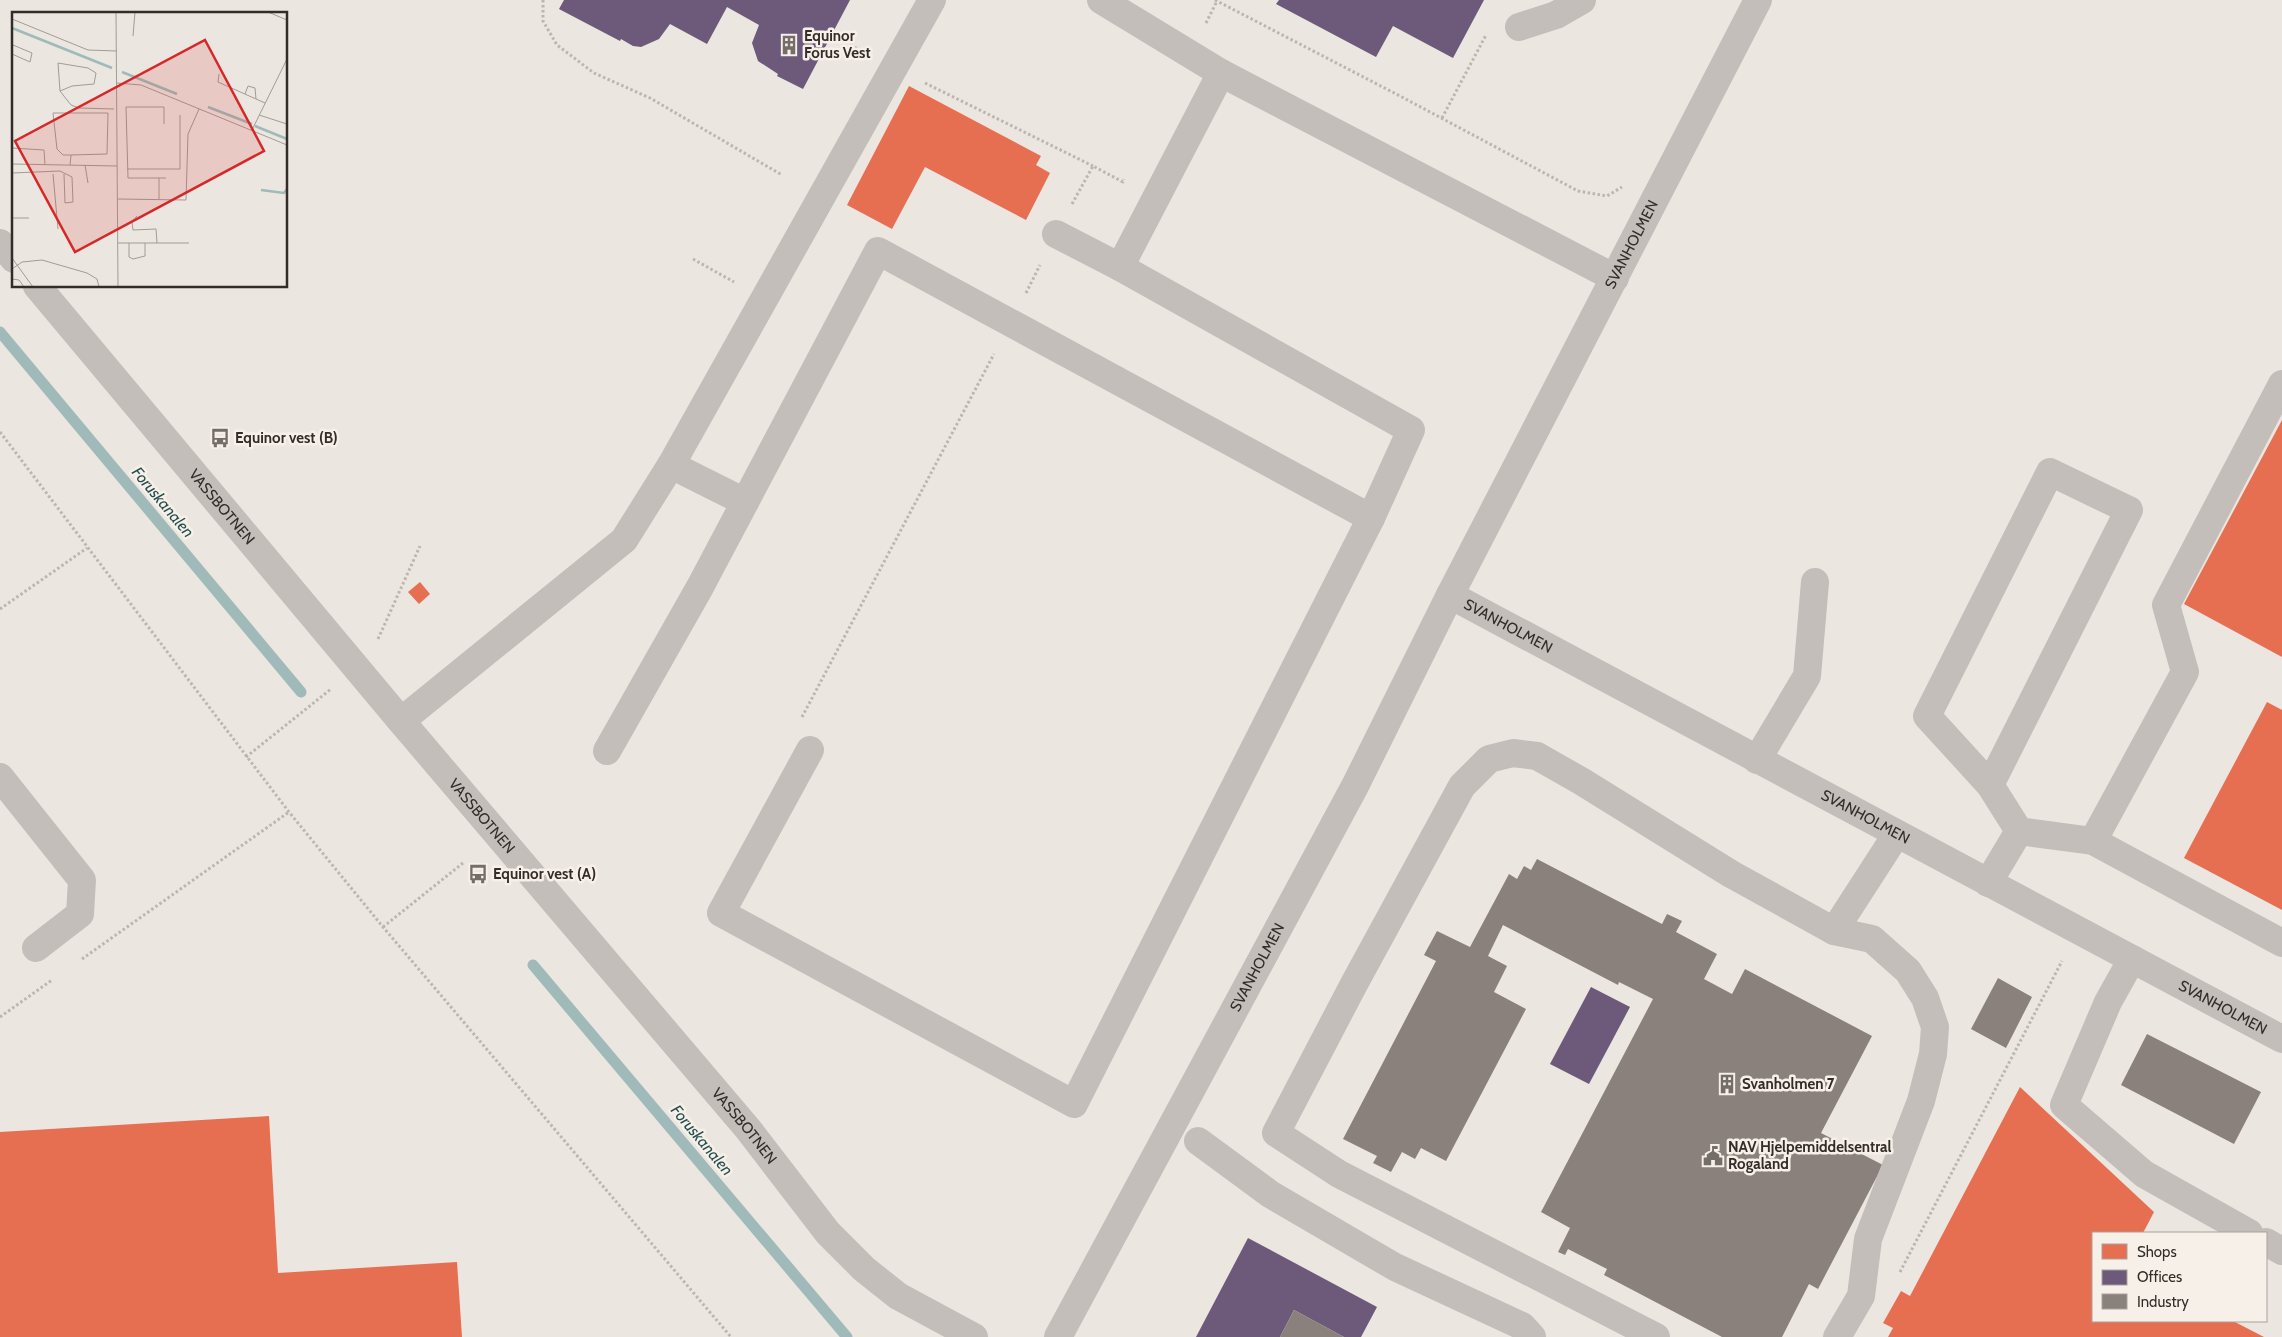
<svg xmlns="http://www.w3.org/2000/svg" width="2282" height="1337" font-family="Cabin,sans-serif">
<rect width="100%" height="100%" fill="#ebe6e0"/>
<g fill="#e76f51">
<path d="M909,86l132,70 -5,9 14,8 -24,47 -101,-53 -33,62 -45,-24z"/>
<path d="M2282,420v237l-98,-53z"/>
<path d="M420,582l10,12 -11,10 -11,-12z"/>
<path d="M2267,702l15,8v200l-98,-52z"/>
<path d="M2020,1087l134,125 -11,21h-50v88h140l31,16h-376l5,-9 -10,-5 18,-32 9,5z"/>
<path d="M269,1116l9,157 179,-11 5,75h-462v-205z"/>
</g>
<g fill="#6d597a">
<path d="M564,0h286l-47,89 -26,-13 1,-2 -20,-13 -6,-18 7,-18 -32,-18 -20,37 -37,-20 -11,15 -18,8 -8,-1 -12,-7 -1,2 -61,-32z"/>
<path d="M1279,0h205l-31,58 -60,-32 -17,31 -100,-53z"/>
<path d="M1591,987l39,20 -41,77 -39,-20z"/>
<path d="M1248,1238l129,69 -16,30h-17l-50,-27 -14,27h-84z"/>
</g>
<g fill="#8a817c">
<path d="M1537,859l125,65 5,-10 15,7 -6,11 41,22 -13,25 28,15 13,-25 127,67 -51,97 62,32 -65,124 -9,-5 -27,53h-60l-118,-62 3,-6 -39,-20 -3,6 -7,-3 12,-24 -29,-16 112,-213 -34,-17 -1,3 -115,-60 -15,31 19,10 -13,26 32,17 -80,152 -25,-13 -6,11 -13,-7 -11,20 -18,-9 4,-7 -34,-17 93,-178 -12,-6 13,-24 33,16 39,-73 8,5 7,-13 7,4z"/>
<path d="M1998,978l34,19 -26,51 -35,-19z"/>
<path d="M2147,1034l114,58 -27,52 -113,-59z"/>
<path d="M1294,1310l50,27h-64z"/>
</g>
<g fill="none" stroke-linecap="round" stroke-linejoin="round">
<g stroke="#9fbab9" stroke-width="11">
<path d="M0,332l301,360"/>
<path d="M533,965l314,372"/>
</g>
<g stroke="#bcb6b2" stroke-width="3" stroke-dasharray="2.5 2.5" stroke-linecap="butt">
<path d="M543,0v21l14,24 37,28 56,25 132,77"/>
<path d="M1215,0l185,96 178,95 29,5 15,-9"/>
<path d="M1206,23l11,-22"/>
<path d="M850,45l14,7"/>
<path d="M925,83l168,83"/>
<path d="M1442,118l44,-83"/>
<path d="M1072,204l21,-38 30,16 1,-3"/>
<path d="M693,259l41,23"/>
<path d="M1026,293l14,-28"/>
<path d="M0,432l289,380 94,115 348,410"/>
<path d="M0,609l87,-61"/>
<path d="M378,639l42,-93"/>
<path d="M802,717l192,-363"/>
<path d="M246,757l85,-68"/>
<path d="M383,927l80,-64"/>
<path d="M82,959l207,-147"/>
<path d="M0,1017l52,-37"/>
<path d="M1900,1272l162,-311"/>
</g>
<g stroke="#c3beba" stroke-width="28">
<path d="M1101,0l120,73 394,205"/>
<path d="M1519,27l37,-12 26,-15"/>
<path d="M0,243l14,16"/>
<path d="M1120,267l101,-194"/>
<path id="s1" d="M37,286l364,435 347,408 80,104 36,36 34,27 76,41"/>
<path d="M671,465l74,37"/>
<path id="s2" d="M1450,595l832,444"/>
<path d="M401,721l223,-181 47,-75 261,-465"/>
<path d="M810,750l-89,163 353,191 297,-586 40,-88 -291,-163 -64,-33"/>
<path d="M607,751l93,-164 178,-336 493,267"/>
<path d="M1757,760l50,-84 8,-94"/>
<path d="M0,777l82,103 -2,34 -44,34"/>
<path d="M1990,785l139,-275 -79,-38 -123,244 63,69 29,46 74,10 189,102"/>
<path d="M2093,841l92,-169 -19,-67 116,-221"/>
<path d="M1988,883l31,-52"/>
<path d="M1834,931l62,-96"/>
<path d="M2132,959l-24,43 -44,103 80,69 105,59"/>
<path d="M1198,1141l72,53 125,73 127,59 10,11"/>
<path d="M2266,1242l16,9"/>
<path id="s3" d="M1058,1337l297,-551 95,-191 308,-595"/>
<path d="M1656,1337l-317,-163 -63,-41 78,-149 108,-198 27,-27 24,-6 24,3 44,25 150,93 103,57 38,8 36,32 17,27 10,29 -2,27 -12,47 -53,138 -7,57 -24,41"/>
</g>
</g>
<defs>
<symbol id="building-bare" viewBox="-9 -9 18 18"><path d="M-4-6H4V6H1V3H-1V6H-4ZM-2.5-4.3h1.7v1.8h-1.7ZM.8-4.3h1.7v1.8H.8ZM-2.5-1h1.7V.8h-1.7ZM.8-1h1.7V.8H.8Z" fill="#746d69" stroke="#f7f0e8" stroke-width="2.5" paint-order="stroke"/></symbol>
<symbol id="bus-bare" viewBox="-9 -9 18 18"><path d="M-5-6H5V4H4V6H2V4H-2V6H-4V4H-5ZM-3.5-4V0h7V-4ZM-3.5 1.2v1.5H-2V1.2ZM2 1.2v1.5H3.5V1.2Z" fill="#746d69" stroke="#f7f0e8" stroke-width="2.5" paint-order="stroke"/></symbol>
<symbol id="civic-bare" viewBox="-9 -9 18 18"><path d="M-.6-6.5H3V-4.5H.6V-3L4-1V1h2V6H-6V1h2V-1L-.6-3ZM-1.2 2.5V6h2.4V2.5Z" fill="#746d69" stroke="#f7f0e8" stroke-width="2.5" paint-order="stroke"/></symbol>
</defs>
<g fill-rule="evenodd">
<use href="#building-bare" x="775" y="31" width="28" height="28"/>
<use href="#bus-bare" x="206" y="424" width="28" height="28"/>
<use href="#bus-bare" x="464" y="860" width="28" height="28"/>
<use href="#building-bare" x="1713" y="1070" width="28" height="28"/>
<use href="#civic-bare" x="1699" y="1142" width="28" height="28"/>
</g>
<g text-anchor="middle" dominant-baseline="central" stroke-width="5" stroke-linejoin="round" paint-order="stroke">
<g font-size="15" font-weight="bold" fill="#342c29" stroke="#f7f0e8" text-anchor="start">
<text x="804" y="36">Equinor<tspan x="804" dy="17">Forus Vest</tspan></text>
<text x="235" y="438">Equinor vest (B)</text>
<text x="493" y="874">Equinor vest (A)</text>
<text x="1742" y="1084">Svanholmen 7</text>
<text x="1728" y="1147">NAV Hjelpemiddelsentral<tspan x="1728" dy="17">Rogaland</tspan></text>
</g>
<g font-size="15" fill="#342c29" stroke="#f7f0e8">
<text stroke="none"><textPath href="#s3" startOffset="1234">SVANHOLMEN</textPath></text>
<text stroke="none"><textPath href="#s1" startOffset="288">VASSBOTNEN</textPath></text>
<text stroke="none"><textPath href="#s2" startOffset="66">SVANHOLMEN</textPath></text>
<text stroke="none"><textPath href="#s1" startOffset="692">VASSBOTNEN</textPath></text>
<text stroke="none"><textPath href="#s2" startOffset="471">SVANHOLMEN</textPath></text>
<text stroke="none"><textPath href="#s3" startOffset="420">SVANHOLMEN</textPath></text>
<text stroke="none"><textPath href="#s2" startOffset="876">SVANHOLMEN</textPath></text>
<text stroke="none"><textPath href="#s1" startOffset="1098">VASSBOTNEN</textPath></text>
</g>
<g font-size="16" font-style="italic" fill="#234e50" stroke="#f7f0e8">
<text transform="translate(163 502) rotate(50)">Foruskanalen</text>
<text transform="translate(702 1140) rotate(50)">Foruskanalen</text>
</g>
</g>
<g transform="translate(12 12)">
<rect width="275" height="275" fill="#ebe6e0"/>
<path fill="none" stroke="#9fbab9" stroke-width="2.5" d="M0,16l100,40M110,60l55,22M196,95l44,17M243,114l32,13M249,178l23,3 3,-4"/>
<path fill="none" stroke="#a29c97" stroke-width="1" d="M104,0l2,275M256,0l19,8M0,7l76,31 29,1M121,24l2,-24M0,36l1,-3 19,8 -2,9 -18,-8M207,62l-1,8 47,21M105,71l24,2 146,60M48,79l12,-5 22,-2 2,-11 -8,-5 -30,-5 2,28 11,14 8,3 35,1M233,82l3,-8 7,2 1,11M247,103l28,9M152,112v-17h-38l2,71h38M240,118l35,-71M0,136l32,2 1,15M0,152l105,2M58,153l1,-10 36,-1 1,-41h-55l4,36 6,6h8M73,153l3,18M115,157h53v-54M0,161l48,-2 12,6 1,25 -8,1 -1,-29M41,162l5,55M147,166v21M106,187l68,1 2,-66 11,-25M125,204l-5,6 1,8 23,-1 1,14M0,206h17M106,231h71M117,231v14l4,2 12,-3v-13M0,246l21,29M0,257l10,-7 20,-2 45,13 10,6 2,8M0,267l7,1 5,7"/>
<path fill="#d62828" fill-opacity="0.15" stroke="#d62828" stroke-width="2.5" d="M193,28l59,111 -189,101 -60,-111z"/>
<rect width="275" height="275" fill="none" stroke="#342c29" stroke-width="2.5"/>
</g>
<rect x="2092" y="1232" width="175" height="90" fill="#f7f0e8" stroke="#a9a29c"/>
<rect x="2102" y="1244" width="25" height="15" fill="#e76f51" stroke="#a9a29c"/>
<text x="2137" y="1257" font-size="15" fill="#342c29">Shops</text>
<rect x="2102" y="1270" width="25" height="15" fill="#6d597a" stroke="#a9a29c"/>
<text x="2137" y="1282" font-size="15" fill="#342c29">Offices</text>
<rect x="2102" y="1294" width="25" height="15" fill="#8a817c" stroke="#a9a29c"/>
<text x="2137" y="1307" font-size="15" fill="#342c29">Industry</text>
</svg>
